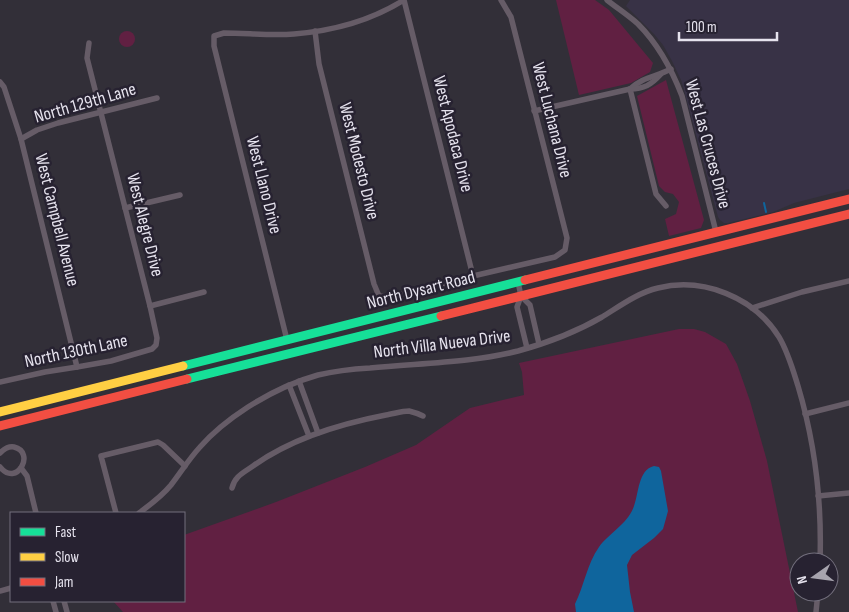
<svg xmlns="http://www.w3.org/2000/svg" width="849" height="612" font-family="'Sofia Sans Condensed',sans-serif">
<rect width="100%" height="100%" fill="#322f38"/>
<path fill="#383246" d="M630,0h219v189l-55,14 -21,9 -45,11h-4l-4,-3 -2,-3 -34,-127 -3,-10 -9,-19 -9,-16 -9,-11 -28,-28z"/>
<g fill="#612042">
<path d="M556,0h39l14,10 44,53 -3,9 -19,11 -52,12z"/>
<circle cx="127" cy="39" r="8"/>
<path d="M666,80l38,140 -3,8 -32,8 -4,-17 11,-5 3,-12 -6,-8 -8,-2 -6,-6 -22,-90z"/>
<path d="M679,329h15l11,3 21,12 11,20 13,37 17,60 31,151h-675l-10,-11h71v-66l92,-33 89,-35 51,-22 54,-37 54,-13 -2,-23 -3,-9z"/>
</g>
<path fill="#0f659d" d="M654,466l5,1 2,4 7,40 -3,11 -2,7 -9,9 -22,17 -5,10 3,27 4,20h-58l-1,-8c9,-18 12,-40 24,-57 11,-15 29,-23 35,-41 5,-13 4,-36 20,-40z"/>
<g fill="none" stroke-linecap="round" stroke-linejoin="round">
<path stroke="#0f659d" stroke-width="2" d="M764,203l2,9"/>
<g stroke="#665c67" stroke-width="5.5">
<path d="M607,0c10,8 21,15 31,24 20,20 34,46 44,72l34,136"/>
<path d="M315,31l4,33 55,220 5,12 12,1 82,-21 82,-19 10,-7 2,-12 -56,-221 -10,-17"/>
<path d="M0,82l4,5 17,52 56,228"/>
<path d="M630,89l26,105 10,12"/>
<path d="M630,89c13,-12 25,-12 41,-20"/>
<path d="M534,111l96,-22c14,0 21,-4 31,-15"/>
<path d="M21,139l16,-9 21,-7 99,-25"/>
<path d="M125,208l55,-13"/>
<path d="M518,282l3,14 9,9 9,39"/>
<path d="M521,296l-4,11 10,41"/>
<path d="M150,306l54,-14"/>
<path d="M752,308l50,-16 47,-11"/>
<path d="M287,340l-73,-294v-10l10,-3c23,0 47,3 70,1 38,-3 78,-14 110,-34l69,276"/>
<path d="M299,381l19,52"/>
<path d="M0,382l45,-10 32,-5 34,-6 41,-12 4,-4 1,-7 -7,-32 -63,-248 2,-15"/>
<path d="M289,385l20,51"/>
<path d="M805,414l44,-11"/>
<path d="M0,453c4,-4 8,-7 14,-6 22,5 3,41 -14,20"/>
<path d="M21,468l6,8 9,37"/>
<path d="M232,488c3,-12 11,-15 21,-22 39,-28 86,-42 133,-51 7,-1 16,-4 23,-4 4,1 10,3 14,5"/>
<path d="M818,496l31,-3"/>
<path d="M116,513l-15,-57 57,-14 5,3 22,21"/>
<path d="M139,513c11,-8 23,-17 32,-28 10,-13 18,-26 29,-38 14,-16 31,-29 48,-40 22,-14 45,-25 70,-32 17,-4 35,-6 52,-7 49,-5 100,-5 148,-17 29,-8 58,-19 84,-34 18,-11 35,-24 56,-29 45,-11 96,9 121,49 9,15 14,33 19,49 17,57 24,117 22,176"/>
<path d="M0,591l11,-3"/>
<path d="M53,601l3,11"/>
<path d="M64,601l3,11"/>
<path d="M816,612l2,-20"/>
</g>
<g stroke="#16e098" stroke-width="9">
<path d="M183,366l342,-86"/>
<path d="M187,379l254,-63"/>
</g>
<path stroke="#ffcf43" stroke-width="9" d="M0,412l183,-46"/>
<g stroke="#f24e42" stroke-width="9">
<path d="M525,280l324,-81"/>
<path d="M441,316l408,-102"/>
<path d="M0,426l187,-47"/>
</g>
</g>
<g text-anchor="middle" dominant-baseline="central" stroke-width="5" stroke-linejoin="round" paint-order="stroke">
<g font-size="18" fill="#e6e3ee" stroke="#272231">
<text transform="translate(85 103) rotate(-16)">North 129th Lane</text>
<text transform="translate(552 120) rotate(76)">West Luchana Drive</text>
<text transform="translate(453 134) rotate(76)">West Apodaca Drive</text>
<text transform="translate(708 144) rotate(75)">West Las Cruces Drive</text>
<text transform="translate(359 161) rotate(76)">West Modesto Drive</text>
<text transform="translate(264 185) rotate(76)">West Llano Drive</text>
<text transform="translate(57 220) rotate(76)">West Campbell Avenue</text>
<text transform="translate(145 225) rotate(76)">West Alegre Drive</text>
<text transform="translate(421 290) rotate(-14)">North Dysart Road</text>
<text transform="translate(442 344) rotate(-7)">North Villa Nueva Drive</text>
<text transform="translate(76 351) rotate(-12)">North 130th Lane</text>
</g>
</g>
<rect x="10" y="512" width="175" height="90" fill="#272231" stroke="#736f7d"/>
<rect x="20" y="528" width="25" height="8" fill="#16e098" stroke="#736f7d"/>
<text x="55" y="537" font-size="15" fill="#e6e3ee">Fast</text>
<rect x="20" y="553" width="25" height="8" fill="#ffcf43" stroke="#736f7d"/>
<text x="55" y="562" font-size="15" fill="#e6e3ee">Slow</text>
<rect x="20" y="578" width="25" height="8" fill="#f24e42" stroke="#736f7d"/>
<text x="55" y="587" font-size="15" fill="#e6e3ee">Jam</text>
<g transform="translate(814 577) rotate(256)"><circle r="24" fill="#272231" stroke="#736f7d"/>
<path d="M0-4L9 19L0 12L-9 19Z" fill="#a7a4ae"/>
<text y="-8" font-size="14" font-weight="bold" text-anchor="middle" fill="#e6e3ee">N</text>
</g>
<path d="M679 32v8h98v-8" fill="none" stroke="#e6e3ee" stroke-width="2.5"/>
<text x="686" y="32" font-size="15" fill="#e6e3ee" stroke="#272231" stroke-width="4" paint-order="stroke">100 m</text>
</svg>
